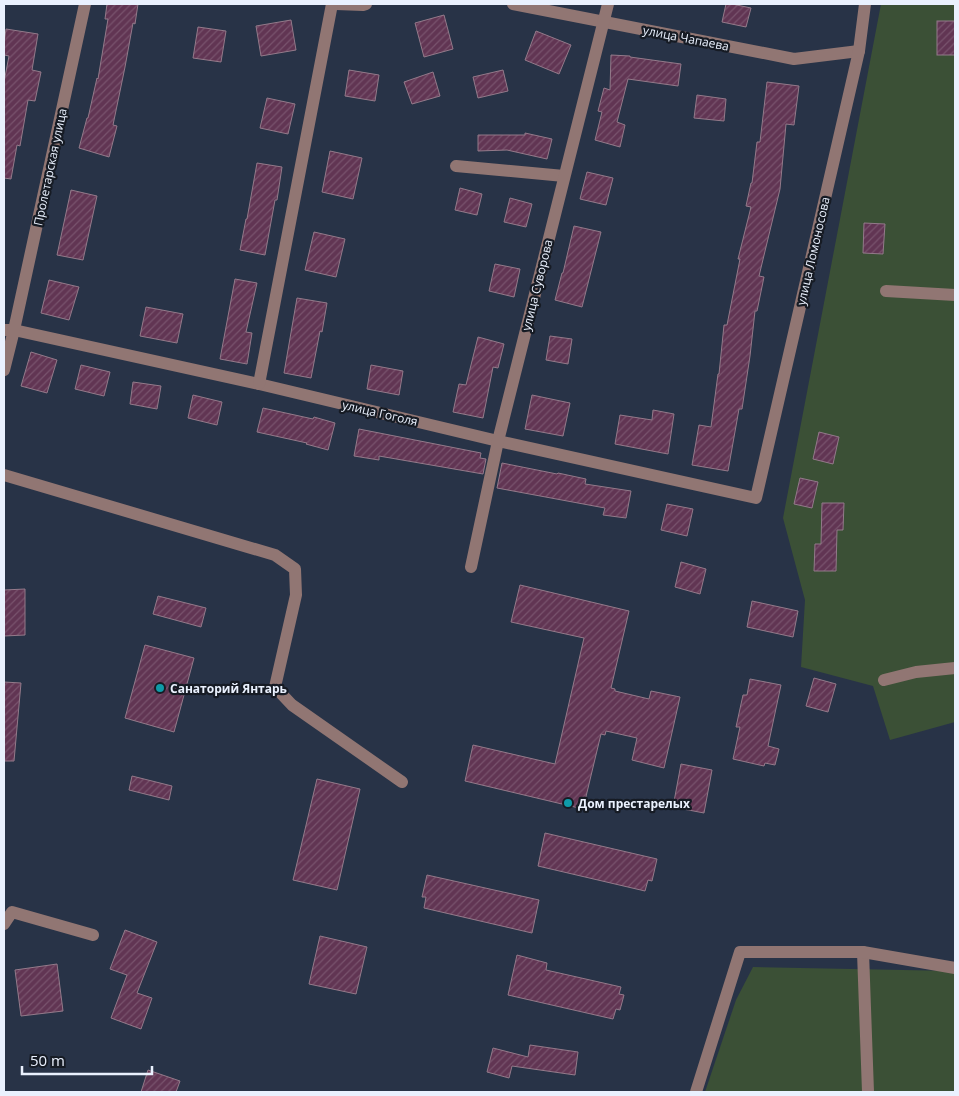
<svg xmlns="http://www.w3.org/2000/svg" width="959" height="1096" font-family="'Open Sans',sans-serif">
<defs>
<pattern id="building-hatch" width="6" height="6" patternUnits="userSpaceOnUse" patternTransform="scale(1.25)"><rect width="6" height="6" fill="#613553"/><path d="M-1 1l2-2M0 6l6-6M5 7l2-2" fill="none" stroke="#78536d"/></pattern>
</defs>
<rect width="100%" height="100%" fill="#283347"/>
<g fill="#3b5036">
<path d="M881,4h74v718l-65,18 -17,-54 -72,-19 4,-67 -22,-82z"/>
<path d="M753,967l202,4v121h-250l31,-92z"/>
</g>
<g fill="url(#building-hatch)" stroke="#937a8a">
<path d="M107,4h31l-3,20 -2,-1 -8,44 -12,58 4,1 -8,31 -30,-9 8,-30h1l9,-40 1,1 10,-60h-3z"/>
<path d="M726,4h6l19,4 -5,19 -24,-5z"/>
<path d="M444,15l9,34 -29,8 -9,-34z"/>
<path d="M291,20l5,30 -35,6 -5,-30z"/>
<rect x="937" y="21" width="18" height="34"/>
<path d="M198,27l28,4 -5,31 -28,-4z"/>
<path d="M6,29l32,5 -6,36 9,2 -6,29 -7,-1 -8,46 -3,-1 -6,34 -7,-1v-96l5,-26 -5,-1v-12z"/>
<path d="M536,31l35,14 -12,29 -34,-14z"/>
<path d="M611,55l19,1v1l51,7 -3,22 -50,-7 -11,43 8,3 -5,22 -25,-7 7,-28 -4,-1 6,-23 6,2z"/>
<path d="M349,70l30,5 -4,26 -30,-5z"/>
<path d="M503,70l5,21 -30,7 -5,-21z"/>
<path d="M433,72l7,24 -28,8 -8,-22z"/>
<path d="M767,82l32,4 -5,39 -8,-1 -6,65 -21,87 5,1 -7,34h-2l-5,45 -8,53h-3l-11,62 -36,-6 7,-40 12,2 7,-53h1l5,-49h3l13,-66h-2l13,-52 -5,-1 5,-23h1l5,-41h3z"/>
<path d="M697,95l29,4 -2,22 -30,-3z"/>
<path d="M267,98l28,6 -7,30 -28,-6z"/>
<path d="M525,133l27,6 -5,20 -40,-9 -29,1v-16h47z"/>
<path d="M330,151l32,7 -9,41 -31,-7z"/>
<path d="M257,163l25,4 -5,33h-2l-10,55 -25,-5 6,-31h1z"/>
<path d="M587,172l26,6 -7,27 -26,-6z"/>
<path d="M460,188l22,6 -5,21 -22,-5z"/>
<path d="M71,190l26,6 -14,64 -26,-5z"/>
<path d="M510,198l22,6 -6,23 -22,-5z"/>
<path d="M864,223l21,1 -2,30 -20,-1z"/>
<path d="M574,226l27,6 -19,75 -27,-7 7,-27h1z"/>
<path d="M314,232l31,7 -9,38 -31,-7z"/>
<path d="M495,264l25,5 -6,28 -25,-6z"/>
<path d="M235,279l22,4 -11,49 6,1 -5,31 -27,-5z"/>
<path d="M49,280l30,7 -10,33 -28,-7z"/>
<path d="M297,298l30,5 -5,29 -2,-1 -9,47 -27,-5z"/>
<path d="M146,307l37,7 -6,29 -37,-7z"/>
<path d="M550,336l22,3 -4,25 -22,-4z"/>
<path d="M478,337l26,7 -6,24 -5,-1 -10,51 -30,-6 6,-28 7,1z"/>
<path d="M31,352l26,8 -10,33 -26,-7z"/>
<path d="M81,365l29,7 -6,24 -29,-7z"/>
<path d="M371,365l32,6 -4,24 -32,-6z"/>
<path d="M133,382l28,4 -4,23 -27,-5z"/>
<path d="M193,395l29,7 -5,23 -29,-7z"/>
<path d="M532,395l38,8 -7,33 -38,-7z"/>
<path d="M263,408l50,11 1,-2 21,6 -7,27 -22,-6 1,-1 -50,-11z"/>
<path d="M653,410l21,4 -6,40 -53,-10 5,-29 32,5z"/>
<path d="M359,429l122,24 -1,5 6,1 -3,15 -104,-18v4l-25,-4z"/>
<path d="M819,432l20,5 -6,27 -20,-5z"/>
<path d="M502,463l55,11 1,-1 28,6 -1,5 46,7 -5,27 -23,-3 2,-7 -108,-20z"/>
<path d="M800,478l18,4 -6,26 -18,-4z"/>
<path d="M822,503h22l-1,27h-6l-1,41h-22l1,-27h6z"/>
<path d="M667,504l26,5 -6,27 -26,-6z"/>
<path d="M681,562l25,7 -6,25 -25,-7z"/>
<path d="M520,585l109,26 -18,77 4,1v2l34,8 2,-8 29,6 -16,71 -32,-8 5,-22 -31,-7 -1,4 -4,-1 -18,75 -118,-28 8,-36 82,19 29,-126 -73,-16z"/>
<path d="M25,589v46l-21,1v-46z"/>
<path d="M158,596l48,12 -5,19 -48,-13z"/>
<path d="M752,601l46,10 -5,26 -46,-10z"/>
<path d="M145,645l49,13 -20,74 -49,-14z"/>
<path d="M814,678l22,6 -8,28 -22,-6z"/>
<path d="M750,679l31,6 -13,61 11,3 -4,16 -10,-2 -1,3 -31,-7 7,-32h-4l7,-32h4z"/>
<path d="M4,682l17,1 -7,78h-10z"/>
<path d="M681,764l31,6 -8,43 -31,-6z"/>
<path d="M132,776l40,10 -3,14 -40,-10z"/>
<path d="M317,779l43,10 -23,101 -44,-10z"/>
<path d="M545,833l112,26 -5,22 -4,-1 -3,11 -107,-25z"/>
<path d="M427,875l112,25 -7,33 -108,-25 2,-11h-4z"/>
<path d="M125,930l32,12 -20,51 15,5 -11,31 -30,-11 16,-43 -17,-6z"/>
<path d="M320,936l47,11 -11,47 -47,-10z"/>
<path d="M517,955l30,8 -1,7 75,17 -2,7 5,1 -4,15 -4,-1 -3,10 -105,-24z"/>
<path d="M57,964l6,47 -42,5 -6,-46z"/>
<path d="M530,1045l48,7 -3,23 -63,-9 -3,12 -22,-6 6,-24 35,9z"/>
<path d="M148,1070l32,11 -4,11h-35z"/>
</g>
<g fill="none" stroke-linecap="round" stroke-linejoin="round">
<g stroke="#917673" stroke-width="12">
<path d="M336,4l27,1 3,-1"/>
<path d="M513,4l281,55 65,-8"/>
<path d="M456,166l108,10"/>
<path d="M886,291l69,4"/>
<path d="M4,330h10l245,54 239,57 258,57 103,-447 6,-47"/>
<path d="M4,370l10,-40 71,-326"/>
<path d="M259,384l73,-380"/>
<path d="M4,475l271,80 20,14 1,26 -21,92 17,18 110,77"/>
<path d="M471,567l27,-126 110,-437"/>
<path d="M884,680l32,-8 39,-4"/>
<path d="M4,924l8,-12 81,23"/>
<path d="M863,952l5,140"/>
<path d="M696,1092l44,-140h123l92,16"/>
</g>
</g>
<g fill="#0f9aa8" stroke="#161b24" stroke-width="2">
<circle cx="160" cy="688" r="5"/>
<circle cx="568" cy="803" r="5"/>
</g>
<g text-anchor="middle" dominant-baseline="central" stroke-width="4.5" stroke-linejoin="round" paint-order="stroke">
<g font-size="12" fill="#eaf1fe" stroke="#161b24">
<text transform="translate(686 38) rotate(11)">улица Чапаева</text>
<text transform="translate(50 167) rotate(-78)">Пролетарская улица</text>
<text transform="translate(813 251) rotate(-77)">улица Ломоносова</text>
<text transform="translate(537 285) rotate(-76)">улица Суворова</text>
<text transform="translate(380 413) rotate(13)">улица Гоголя</text>
</g>
<g font-size="12" font-weight="bold" fill="#eaf1fe" stroke="#161b24" text-anchor="start">
<text x="170" y="688">Санаторий Янтарь</text>
<text x="578" y="803">Дом престарелых</text>
</g>
</g>
<rect width="959" height="1096" fill="none" stroke="#eaf1fe" stroke-width="10"/>
<path d="M22 1066v8h130v-8" fill="none" stroke="#eaf1fe" stroke-width="2.5"/>
<text x="30" y="1066" font-size="15" fill="#eaf1fe" stroke="#161b24" stroke-width="4" paint-order="stroke">50 m</text>
</svg>
